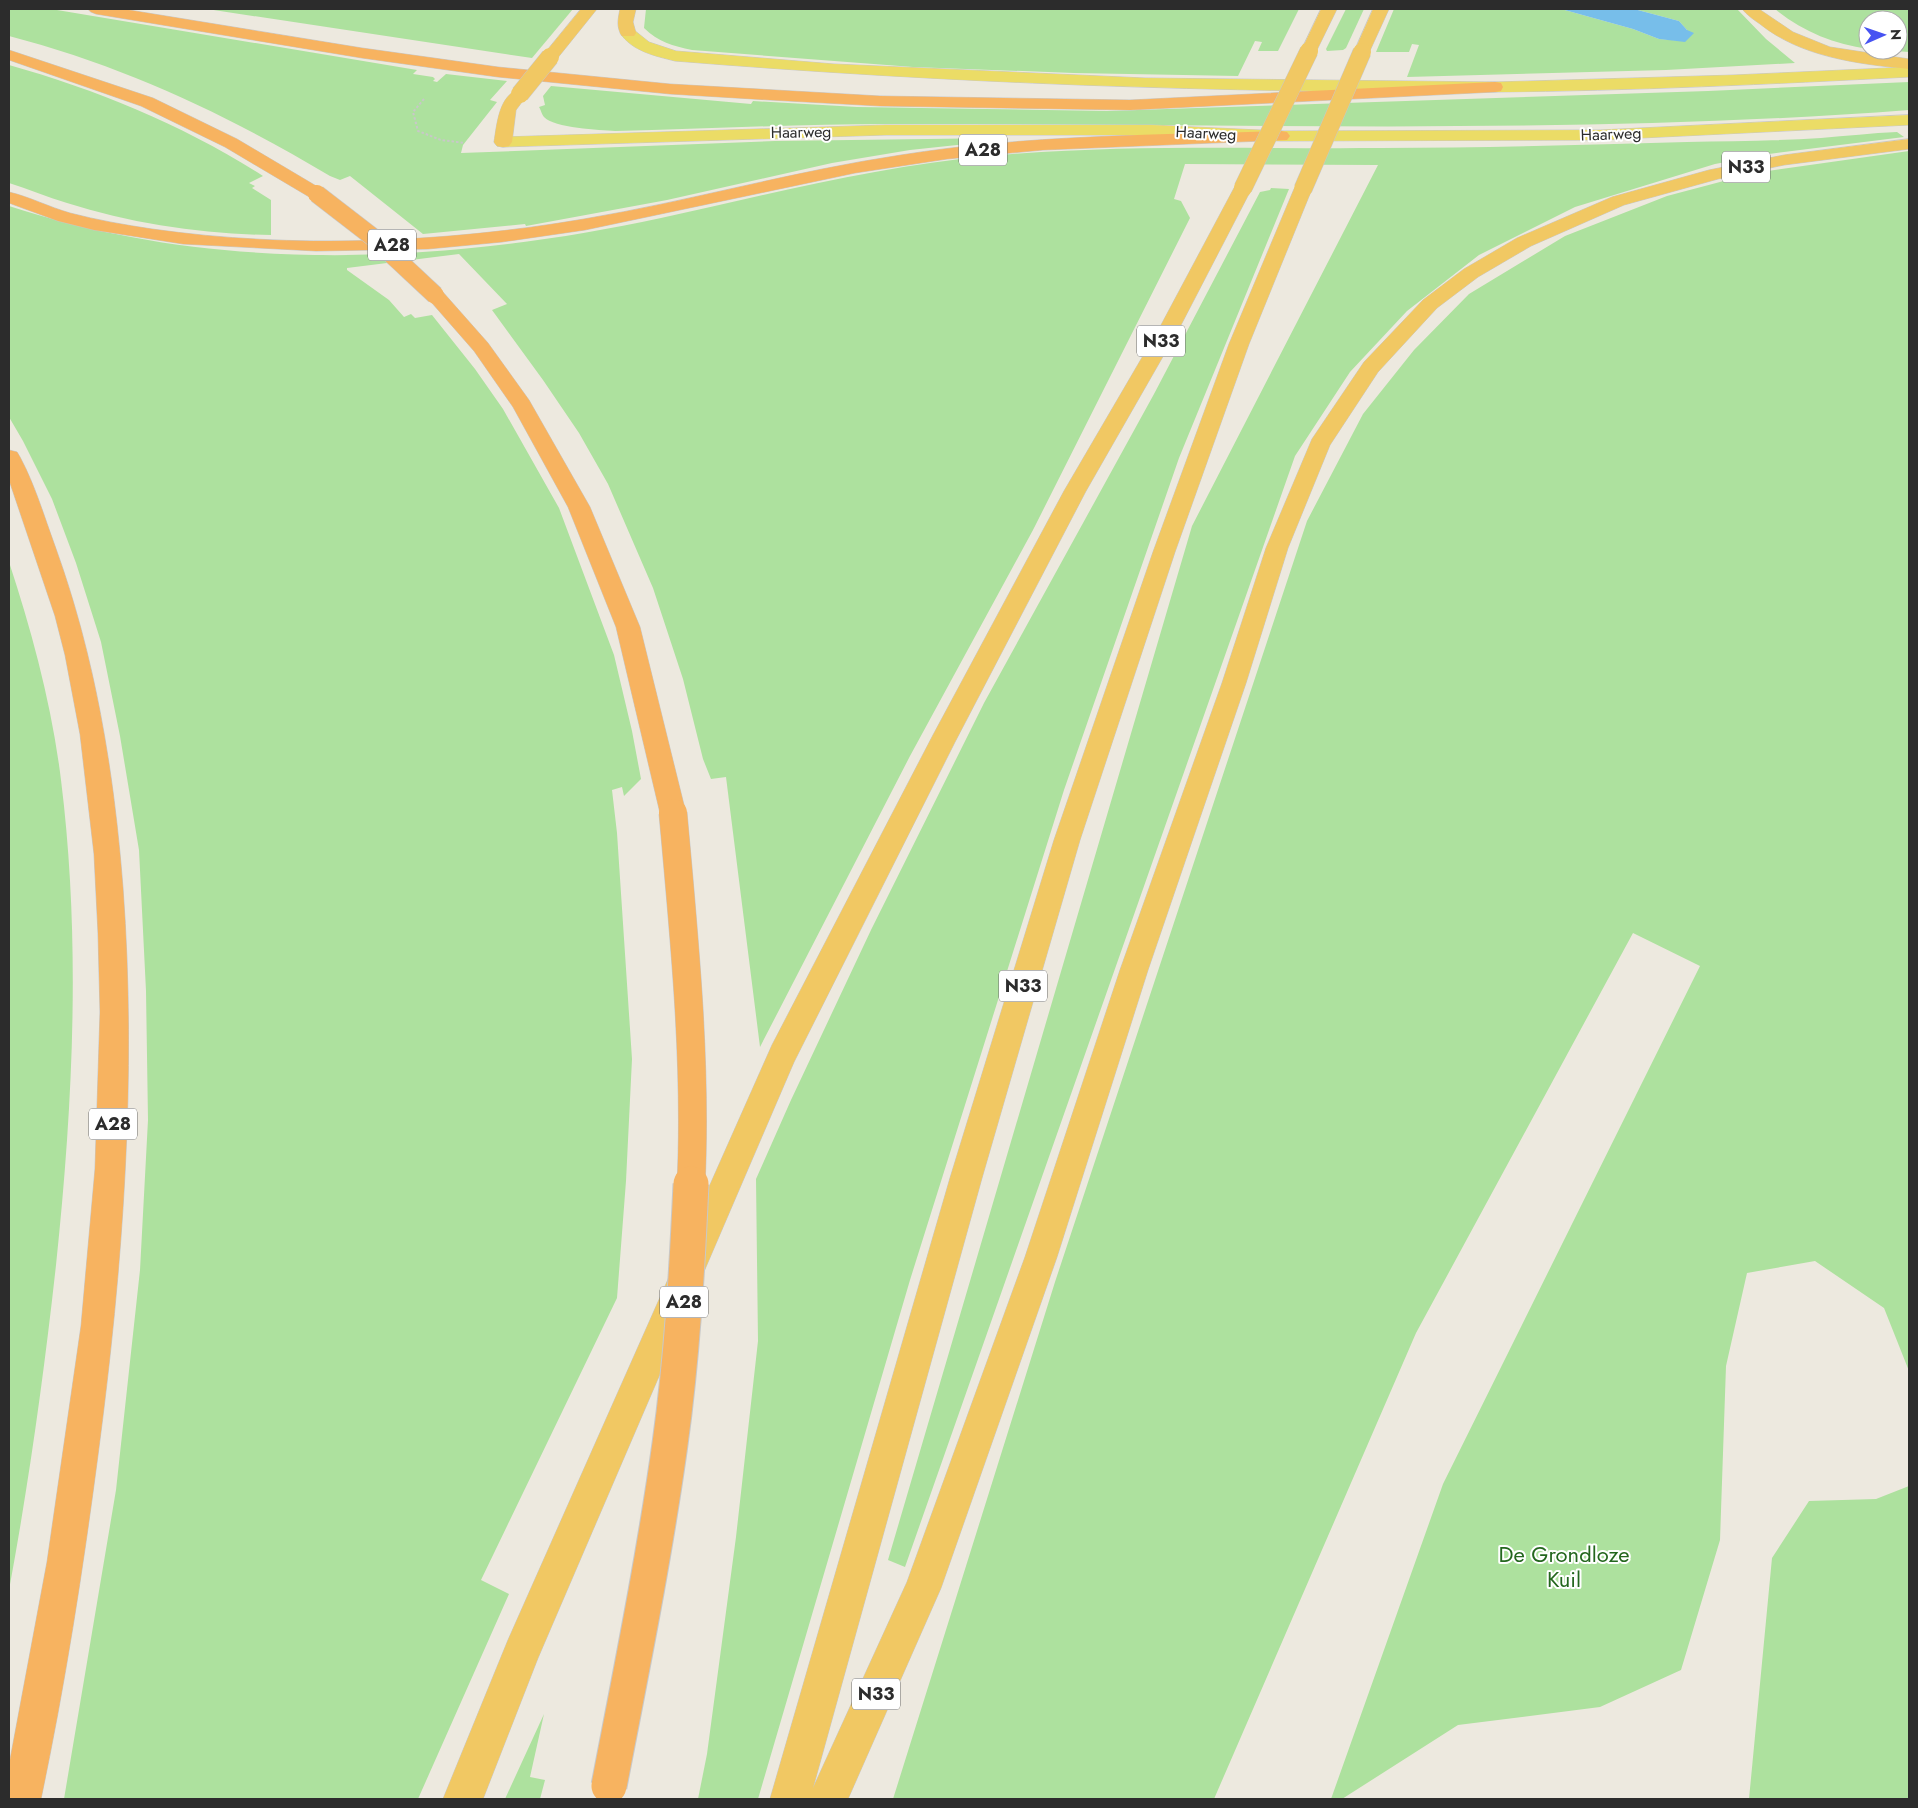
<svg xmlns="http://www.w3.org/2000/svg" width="1918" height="1808" font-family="Jost,sans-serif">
<rect width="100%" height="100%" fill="#ede9df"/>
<g fill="#ade19e">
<path d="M9,9h42l366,61 -4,4 20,3 2,2 -2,2 4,1 9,-8 61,7 -17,19 7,2 -34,43 -2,8 314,-12 228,-3 1,2 -94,10 -78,13 -165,37 -141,26 -1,-2 -102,10 -73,-58 -10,4 -10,-4c-102,-61 -206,-110 -321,-140z"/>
<path d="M207,9h366l-41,49z"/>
<path d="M646,9h653l-21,42h-20l4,-9 -7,-1 -17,35 -164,-3 -161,-6 -221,-17c-19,-4 -34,-8 -48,-22z"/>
<path d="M1346,9h18l-18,39 -3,2 -16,1 -1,-2z"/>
<path d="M1394,9h167l72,20 26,10 26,2 2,-11 -8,-9 -45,-12h103l29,30 29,24 -129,7 -259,7 12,-32 -7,-1 -3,8h-33z"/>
<path d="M1775,9h134v43l-30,-2h19v-30h-30v29c-34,-5 -67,-18 -93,-40z"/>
<path d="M9,65c89,25 176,61 254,111l-14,7 6,3 -3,2 19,12v35c-68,-1 -139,-11 -204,-32 -20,-6 -39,-14 -58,-20z"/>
<path d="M1909,82v28c-339,26 -681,13 -1021,14 -91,0 -182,5 -273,7 -15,-1 -61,-3 -71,-14 -2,-2 -3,-7 -5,-10l6,-2 -2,-9 8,-10 200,18 2,-3 104,6 250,4 601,-20z"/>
<path d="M1897,132l7,5 -135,17 -54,10 -140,43 -96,48 -72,56 -57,61 -55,84 -390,1111 -17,-7 304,-1034 186,-361 -193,-1 -11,35 7,2 9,17 -157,312 -123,226 -150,291 -34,-270 -15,2 -8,-20 -20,-80 -30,-91 -45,-104 -29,-51 -36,-53 -51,-70 15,-6 -48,-50 -112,14v2l42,30 15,17 7,-3 4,4 17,-3 43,54 28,40 56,99 55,147 18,76 9,48 -17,17 -2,-9 -10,3 5,43 15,226 -6,122 -9,117 -136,282 28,14 -91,205h-354l52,-309 24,-220 8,-150 -2,-129 -7,-141 -19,-114 -19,-94 -25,-79 -24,-64 -29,-58 -14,-24v-211c210,69 438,58 652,12 109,-24 217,-52 328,-62 131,-12 261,-7 392,-8 102,0 204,-3 306,-6 45,-1 89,-1 134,-4 25,-2 51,-5 76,-6z"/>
<path d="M1909,151v1220l-25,-63 -69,-47 -68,12 -21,93 -6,174 -39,130 -81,37 -142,18 -116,74h-11l112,-315 257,-518 -67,-33 -217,400 -202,466h-321l162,-517 252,-761 56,-107 51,-64 55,-56 96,-58 102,-40 87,-23z"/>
<path d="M1271,188l18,1 -110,269 -115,332 -154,490 -152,519h-60l9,-45 29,-217 22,-196 -2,-162 35,-79 80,-170 113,-227 170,-309 106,-202 10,-2z"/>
<path d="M9,562c23,70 43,144 52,218 20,161 12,324 -5,485 -12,109 -27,217 -47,325z"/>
<path d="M1909,1486v313h-160l23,-241 37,-57 67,-2z"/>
<path d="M544,1714l-14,63 15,3 -5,19h-35z"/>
</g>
<path fill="#77beea" d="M1561,9h73l45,12 8,9 7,3 -9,9 -26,-3 -26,-10z"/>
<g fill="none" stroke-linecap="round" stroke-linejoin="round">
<defs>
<g id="primary">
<path d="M628,28l6,2 15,12 27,9 158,13 311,14 350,4 239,-7 175,-8v10c-138,7 -277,14 -415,15 -274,1 -547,-9 -819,-31 -20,-5 -43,-10 -55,-28l2,-3z"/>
<path d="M1909,115v10l-309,15 -319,1 -129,-6h-266l-383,12 -6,-1 -3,-4 3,-4 6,-1 383,-12h266l129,6 319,-1z"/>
</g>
<g id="trunk">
<path d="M581,9h16l-41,51h-12l-2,-3 2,-3z"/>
<path d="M620,9h16l-3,13 3,11 -2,3h-12c-6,-9 -4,-17 -2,-27z"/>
<path d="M1321,9h16l-22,45h-12l-2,-3z"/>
<path d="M1373,9h16l-21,46h-12l-2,-3z"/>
<path d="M1742,9h17l34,23 37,15 79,12v10c-51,-5 -108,-12 -149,-45 -6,-4 -13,-9 -18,-15z"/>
<path d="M520,89l6,1 2,4 -12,16 -4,32 -3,4 -6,1 -6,-1 -3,-4c3,-18 5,-48 26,-53z"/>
<path d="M1909,139v10l-125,16 -66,14 -94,26 -93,41 -53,31 -41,31 -59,64 -48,73 -42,103 -42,135 -98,287 -91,287 -116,331 -93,211h-78l180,-621 104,-338 99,-288 76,-208 65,-155 3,-4 6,-1 6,1 3,4 -63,155 -74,208 -95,288 -98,338 -169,610 94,-206 118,-325 95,-287 102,-287 44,-135 46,-109 52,-77 59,-62 41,-31 53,-31 95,-41 97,-27 75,-15z"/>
<path d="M1243,183l6,1 3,4 -71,137 -95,166 -131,251 -161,320 -256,596 -55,141h-40l65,-159 264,-595 161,-310 131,-244 97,-166 73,-137 3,-4z"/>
</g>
<g id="motorway">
<path d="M88,9h35l239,39 136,19 172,17 210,12 250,4 365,-18 6,1 2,4 -2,4 -6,1 -365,18 -250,-4 -110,-6 -100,-6 -172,-17 -136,-19 -266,-44 -5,-2z"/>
<path d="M9,50l144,48 84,41 86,51 3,4 -3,4 -6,1 -6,-1 -86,-51 -84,-41 -132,-46z"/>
<path d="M1281,131l6,1 3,4 -3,4 -244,10 -96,9 -92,14 -270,57 -83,12 -74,7 -112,2 -133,-7 -89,-14 -36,-9 -49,-18v-11c21,5 40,15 61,21 27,7 55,12 82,16 141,20 292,14 432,-10 106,-18 210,-48 317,-64 125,-20 253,-20 380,-24z"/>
<path d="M435,289l7,2 46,52 41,57 61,107 50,120 46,186 -4,8 -9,3 -9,-3 -4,-8 -44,-186 -48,-120 -55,-100 -39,-56 -49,-56 3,-4z"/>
<path d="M9,450l8,2 3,5c15,28 24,59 35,89 40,110 59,225 68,342 14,189 0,379 -25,567 -15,115 -33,230 -57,344h-32v-34l38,-203 34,-236 14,-157 5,-157 -2,-79 -4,-79 -14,-120 -15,-79 -10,-39 -46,-136z"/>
</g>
</defs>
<use href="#primary" stroke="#c8c8c8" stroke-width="1"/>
<use href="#trunk" stroke="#c8c8c8" stroke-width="1"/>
<use href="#motorway" stroke="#c8c8c8" stroke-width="1"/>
<path stroke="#c8c8c8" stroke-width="2" stroke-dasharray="2.5 2" stroke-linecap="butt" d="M424,99l-11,13 5,19 23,9 24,3"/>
<use href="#primary" fill="#ebdc66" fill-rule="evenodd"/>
<use href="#trunk" fill="#f1c863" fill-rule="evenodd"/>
<use href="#motorway" fill="#f7b360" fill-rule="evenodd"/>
<defs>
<g id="trunk-bridge">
<path d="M520,94l30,-37"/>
<path d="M1243,188l66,-137"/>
<path d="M1303,189l59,-137"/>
</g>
<path id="motorway-bridge-far2" d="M317,194l57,44 61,57"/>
<path id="motorway-bridge-far1" d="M673,813c11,122 24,250 18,372"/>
<path id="motorway-bridge" d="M609,1786c22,-114 45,-227 61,-342 12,-86 17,-173 21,-260"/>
</defs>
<use href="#trunk-bridge" stroke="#c8c8c8" stroke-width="19" stroke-linecap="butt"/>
<use href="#motorway-bridge-far2" stroke="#c8c8c8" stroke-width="19" stroke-linecap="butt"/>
<use href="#motorway-bridge-far1" stroke="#c8c8c8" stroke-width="29" stroke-linecap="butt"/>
<use href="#motorway-bridge" stroke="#c8c8c8" stroke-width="37" stroke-linecap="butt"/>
<use href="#trunk-bridge" stroke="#f1c863" stroke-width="18"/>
<use href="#motorway-bridge-far2" stroke="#f7b360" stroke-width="18"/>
<use href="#motorway-bridge-far1" stroke="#f7b360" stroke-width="28"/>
<use href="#motorway-bridge" stroke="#f7b360" stroke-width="35"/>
</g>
<g text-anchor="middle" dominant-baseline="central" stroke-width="4" stroke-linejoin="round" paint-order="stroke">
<g font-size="16" fill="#2c2c2c" stroke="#fff">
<text transform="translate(801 132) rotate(-1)">Haarweg</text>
<text transform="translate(1206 133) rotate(3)">Haarweg</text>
<text transform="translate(1611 134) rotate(-2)">Haarweg</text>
</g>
<g fill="#fff" stroke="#6b6b6b" stroke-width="1">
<rect x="959" y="134.5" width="48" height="31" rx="4"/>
<rect x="1722" y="151.5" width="48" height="31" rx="4"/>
<rect x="368" y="229.5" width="48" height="31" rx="4"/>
<rect x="1137" y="325.5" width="48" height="31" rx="4"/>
<rect x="999" y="970.5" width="48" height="31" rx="4"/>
<rect x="89" y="1108.5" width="48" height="31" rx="4"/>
<rect x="660" y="1286.5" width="48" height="31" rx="4"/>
<rect x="852" y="1678.5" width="48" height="31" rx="4"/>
</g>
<g font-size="18" font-weight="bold" fill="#2c2c2c">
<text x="983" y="150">A28</text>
<text x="1746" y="167">N33</text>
<text x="392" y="245">A28</text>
<text x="1161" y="341">N33</text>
<text x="1023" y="986">N33</text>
<text x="113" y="1124">A28</text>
<text x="684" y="1302">A28</text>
<text x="876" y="1694">N33</text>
</g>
<g font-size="22" fill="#24671e" stroke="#fff">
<text x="1564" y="1554">De Grondloze<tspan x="1564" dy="25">Kuil</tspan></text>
</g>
</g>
<rect width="1918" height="1808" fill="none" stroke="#2c2c2c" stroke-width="20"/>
<g transform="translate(1883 35) rotate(88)"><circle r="24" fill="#ffffff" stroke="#ababab"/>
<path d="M0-4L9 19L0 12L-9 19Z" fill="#4753f2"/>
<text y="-8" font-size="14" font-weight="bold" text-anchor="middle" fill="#2c2c2c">N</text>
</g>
</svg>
